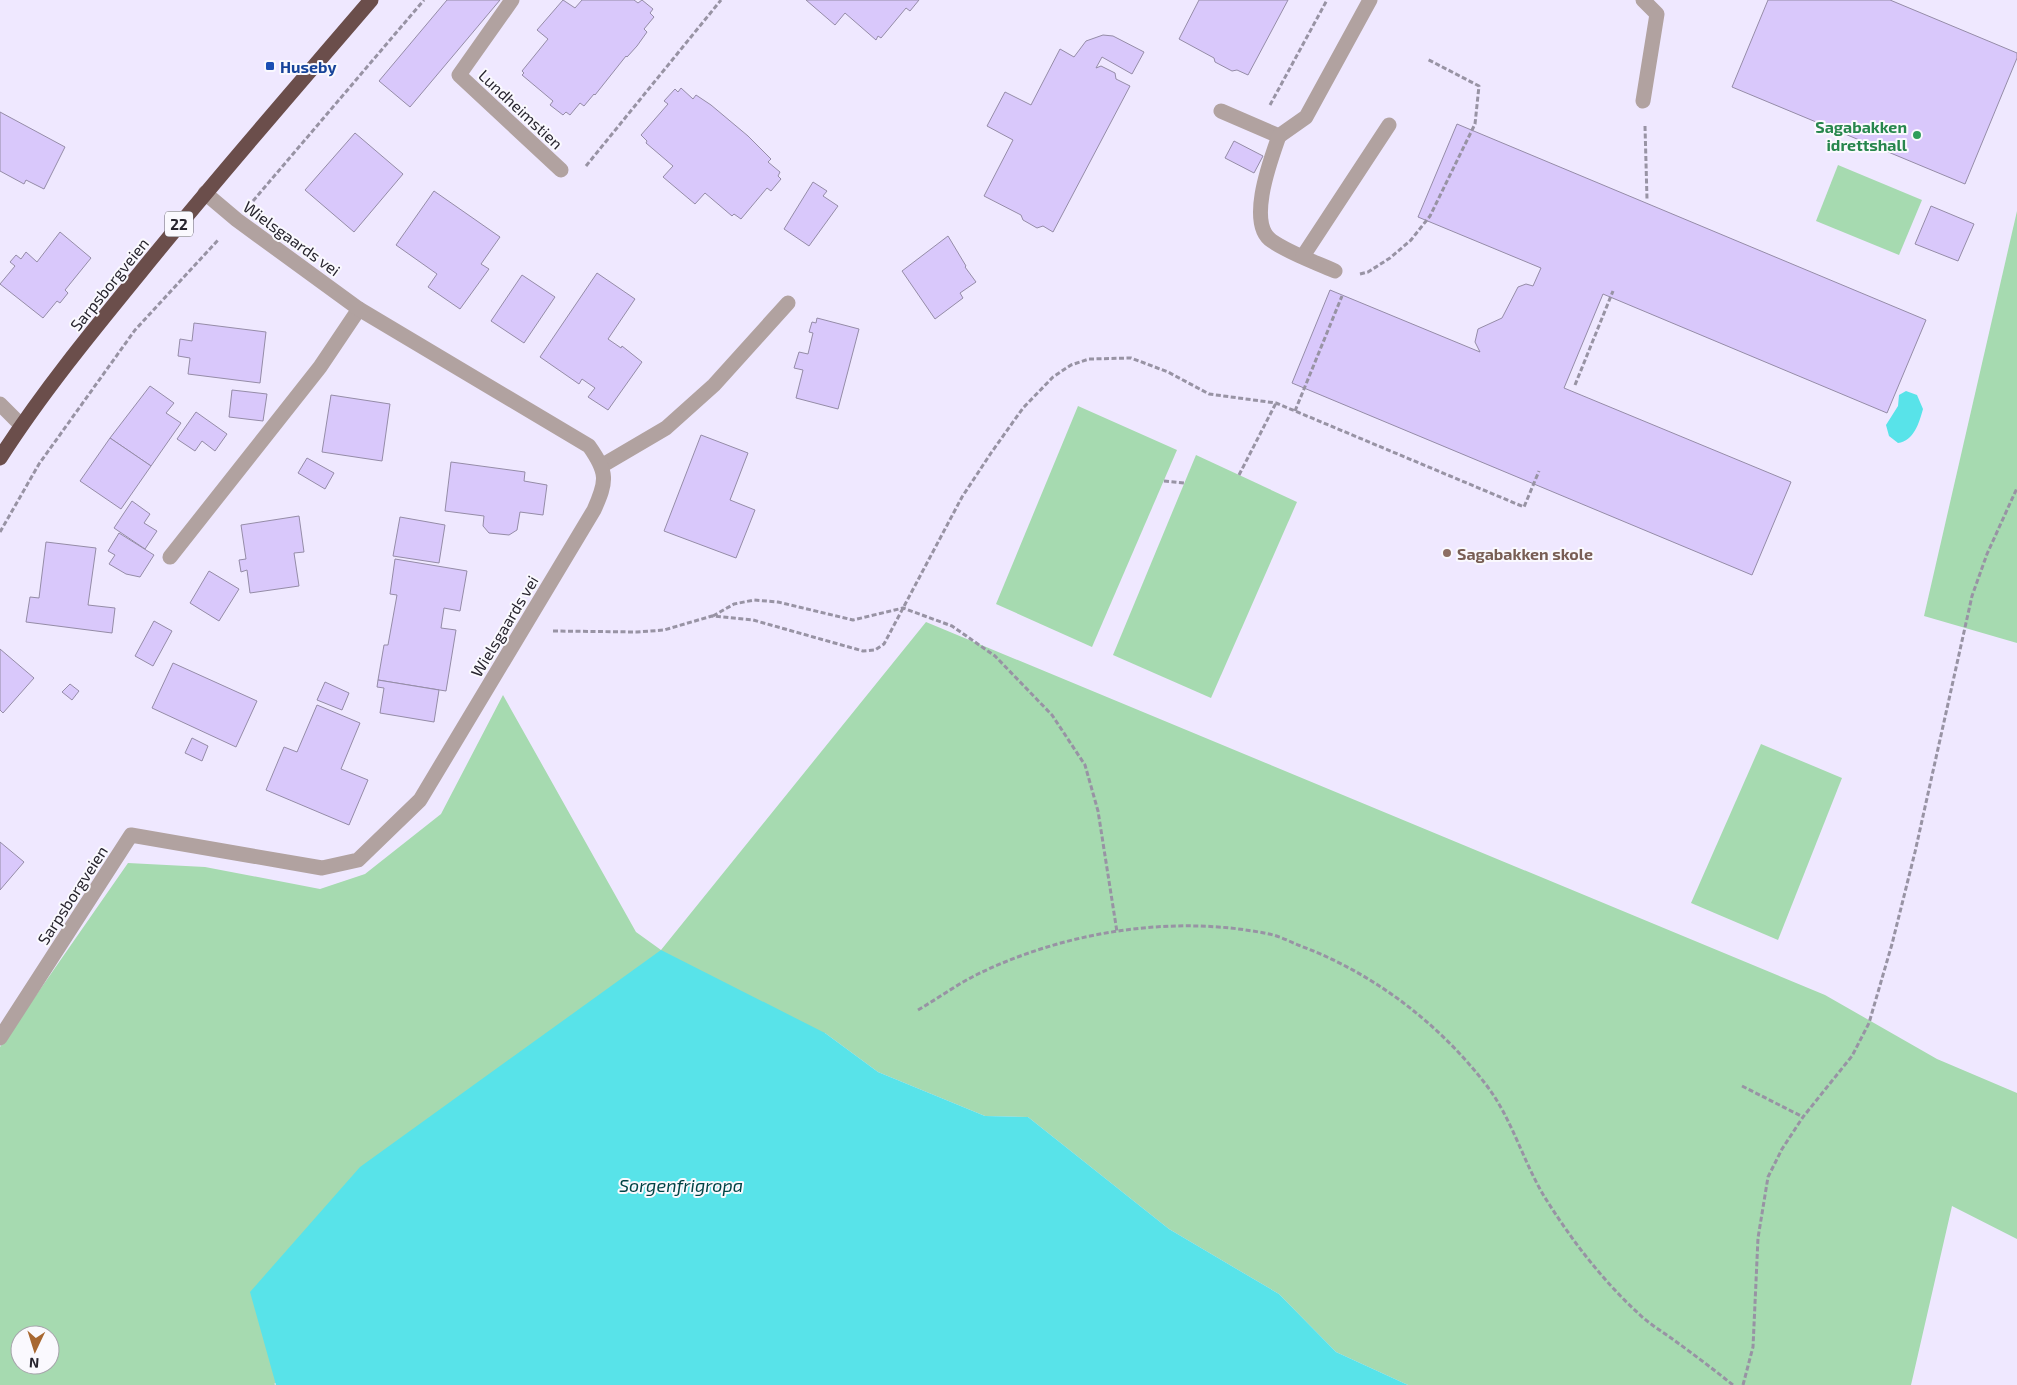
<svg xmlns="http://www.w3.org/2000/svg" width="2017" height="1385" font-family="'Exo 2',sans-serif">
<rect width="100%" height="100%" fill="#efe8ff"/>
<g fill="#a6dab0" fill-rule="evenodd">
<path d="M1838,165l84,35 -23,55 -83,-34z"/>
<path d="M2017,211v432l-93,-27z"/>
<path d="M1078,406l99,44 -85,197 -96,-43z"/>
<path d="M1196,455l101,47 -86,196 -98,-43z"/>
<path d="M926,622l899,373 112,64 80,34v146l-65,-33 -41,179h-503l-72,-33 -57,-58 -110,-65 -141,-112 -43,-1 -107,-44 -53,-39 -551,351 2,1h-276v-338l128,-184 77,4 115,22 45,-15 76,-60 62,-119 133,237 25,18zM20,1335h30v30h-30z"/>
<path d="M1761,744l81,34 -64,162 -87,-37z"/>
</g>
<g fill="#58e3e9">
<path d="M1906,391l11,4 6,14c-4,14 -9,32 -25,34l-9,-7 -3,-11 12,-19 1,-11z"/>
<path d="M661,950l164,83 53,39 107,44 43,1 141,112 110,65 57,58 72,33h-1132l-26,-93 110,-125z"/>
</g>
<g fill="#d9c8fb" stroke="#958ca7">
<path d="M447,0h53l-90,107 -31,-26z"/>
<path d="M563,0l12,8 7,-8h52l4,3 4,-3 11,9 -3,4 4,4 -10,12 3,3 -10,14 -10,11 -1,-1 -31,39 -1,-1 -10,12 -4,-3 -10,12 -4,-3 -3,3 -13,-10 3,-4 -31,-26 2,-2 -2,-2 26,-32 -11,-9z"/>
<path d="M806,0h113l-9,11 -4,-3 -25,30 -3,-2 -2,4 -31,-27 -10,12z"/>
<path d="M1199,0h89l-40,75 -11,-5 -5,1 -17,-9 -1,-4 -35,-19z"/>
<path d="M1768,0h122l127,53v5l-52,126 -233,-97z"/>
<path d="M1103,35l10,1 31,16 -12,22 -30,-17 -6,11 5,-2 14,7 1,6 14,7 -77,146 -10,-6 -6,2 -14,-8 -2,-5 -37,-19 29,-56 -26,-14 18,-34 26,13 29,-56 14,8 12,-16z"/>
<path d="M681,88l12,11 3,-4 15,10 37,31 23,23 -3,3 12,10 -2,4 3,3 -10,12 -4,-3 -26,31 -7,-5 -2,2 -27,-23 -10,11 -32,-27 10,-11 -27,-23 1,-2 -6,-6 27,-31 -4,-3 11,-12 3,3z"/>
<path d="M0,112l65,35 -21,42 -18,-9 -2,4 -24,-13z"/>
<path d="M1457,124l469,196 -39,93 -284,-119 -39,94 227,94 -39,93 -460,-192 38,-93 150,62 -5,-10 3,-13 24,-11 16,-31 8,-3 7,2 8,-18 -123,-51z"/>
<path d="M355,133l48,41 -49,58 -49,-42z"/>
<path d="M1234,141l29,15 -9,17 -29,-15z"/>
<path d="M813,182l14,9 -4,5 15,10 -29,40 -25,-17z"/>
<path d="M434,191l66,46 -19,27 8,5 -29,40 -32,-22 9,-13 -41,-29z"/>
<path d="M1931,206l43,18 -16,37 -43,-17z"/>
<path d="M60,232l31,26 -26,32 3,3 -8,10 -3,-2 -14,17 -43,-34 15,-18 -5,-4 6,-7 5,4 5,-7 11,10z"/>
<path d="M948,236l18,30 -1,1 11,15 -16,11 3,5 -28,21 -33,-48z"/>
<path d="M597,273l38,26 -27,40 13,9 1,-2 20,16 -34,48 -20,-13 7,-9 -13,-9 -3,5 -39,-27z"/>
<path d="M522,275l33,22 -31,46 -33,-22z"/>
<path d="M817,318l42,11 -21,80 -42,-11 7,-28 -9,-2 5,-16 9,2 5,-21 -4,-1 3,-10 4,1z"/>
<path d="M194,323l72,9 -6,51 -72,-9 2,-16 -12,-2 2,-17 12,2z"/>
<path d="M150,386l24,17 -8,10 15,10 -30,43 -41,-28z"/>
<path d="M232,390l35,4 -4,27 -34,-4z"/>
<path d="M331,395l59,9 -8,57 -60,-9z"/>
<path d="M196,412l31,22 -12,17 -13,-10 -7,10 -18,-12z"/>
<path d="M701,435l47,18 -18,47 25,10 -19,48 -72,-27z"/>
<path d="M110,438l41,28 -30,43 -41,-28z"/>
<path d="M307,458l27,15 -9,16 -27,-16z"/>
<path d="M451,462l74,10 -1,9 23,4 -4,30 -23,-3 -3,18 -8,5 -20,-2 -6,-7 1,-10 -39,-5z"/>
<path d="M132,501l18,13 -6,9 13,8 -12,18 -31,-21z"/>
<path d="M299,516l5,36 -10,1 5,33 -49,7 -3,-23 -6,2 -2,-12 7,-1 -5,-34z"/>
<path d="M400,517l45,8 -6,38 -46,-7z"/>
<path d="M119,533l35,22 -14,22 -14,-3 -17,-10 6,-9 -7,-4z"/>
<path d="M46,542l50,6 -8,57 27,3 -3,25 -86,-11 4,-25 9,1z"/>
<path d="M395,559l72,12 -7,40 -16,-3 -3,20 15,2 -10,61 -68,-11 6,-35h4l9,-50 -7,-1z"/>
<path d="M209,571l30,18 -20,32 -29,-18z"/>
<path d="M154,621l18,10 -19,35 -18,-10z"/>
<path d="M0,649l34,29 -31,35 -3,-3z"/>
<path d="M173,663l84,38 -21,46 -84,-39z"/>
<path d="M378,680l61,10 -5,32 -54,-9 4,-25 -7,-1z"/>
<path d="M325,682l24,11 -7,17 -25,-10z"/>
<path d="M70,684l9,7 -7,9 -10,-8z"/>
<path d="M317,705l43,18 -19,46 27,11 -19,45 -83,-35 18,-43 13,5z"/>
<path d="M192,738l16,8 -6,15 -17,-8z"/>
<path d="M0,842l24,20 -24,28z"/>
</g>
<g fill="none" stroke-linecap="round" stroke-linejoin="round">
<g stroke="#9893a4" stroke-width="3" stroke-dasharray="5 2.5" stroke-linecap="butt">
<path d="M1270,105l57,-105"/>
<path d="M1645,126l2,73"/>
<path d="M586,166l135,-166"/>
<path d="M253,201l171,-201"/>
<path d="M1360,274l8,-2 22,-14 21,-18 19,-24 45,-92 4,-38 -52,-27"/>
<path d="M1575,385l38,-94"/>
<path d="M1295,411l47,-115"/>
<path d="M1239,475l37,-72"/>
<path d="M1164,481l20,2"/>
<path d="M0,532l39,-68 96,-134 84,-91"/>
<path d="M713,616l21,-12 20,-4 24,2 75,18 50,-12 49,18 43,30 57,59 33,50 13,46 19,121"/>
<path d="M553,631l84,1 27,-2 48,-14 41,4 110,31 12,-1 9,-6 78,-147 29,-44 32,-45 30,-31 18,-12 18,-6 42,-1 37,14 41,22 67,9 248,104 15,-36"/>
<path d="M918,1010c19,-11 38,-25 58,-35 87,-43 197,-61 293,-41 10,2 20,7 29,11 74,27 141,78 189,141 25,33 36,75 57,110 26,42 58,84 94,117 10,10 22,17 33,25 21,15 42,31 62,47"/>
<path d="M1742,1086l61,31"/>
<path d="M1743,1385l10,-38 5,-109 10,-61 14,-28 21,-32 49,-61 17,-33 23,-79 23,-92 57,-256 15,-42 30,-66"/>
</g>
<g stroke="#b1a2a0" stroke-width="15">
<path d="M512,0l-53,75 102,95"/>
<path d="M1643,0l14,14 -14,87"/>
<path d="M1221,111l58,25 27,-19 64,-117"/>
<path d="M1279,136c-8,23 -33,88 -7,105 19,13 43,21 63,30"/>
<path d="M1303,256l86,-131"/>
<path d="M0,404l21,21"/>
<path d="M603,465l63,-37 48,-43 74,-82"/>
<path d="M170,557l150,-190 39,-58"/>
<path d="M0,1038l131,-203 191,33 36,-8 62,-60 174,-290c13,-29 14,-37 -5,-64l-230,-137 -122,-89 -32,-27"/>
</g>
<path stroke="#6b4e4b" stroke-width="15" d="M0,458c41,-64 90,-124 139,-184 75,-93 154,-183 232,-274"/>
</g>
<rect fill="#1a4fb4" stroke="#faf9fe" stroke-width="2" x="265" y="61" width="10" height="10" rx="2.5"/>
<circle fill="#2e9e5b" stroke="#faf9fe" stroke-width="2" cx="1917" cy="135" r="5"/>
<circle fill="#8d6e63" stroke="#faf9fe" stroke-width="2" cx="1447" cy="553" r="5"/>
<g text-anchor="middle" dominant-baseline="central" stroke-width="4" stroke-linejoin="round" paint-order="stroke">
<rect fill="#faf9fe" stroke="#66646c" stroke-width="1" x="165" y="211.5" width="28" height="25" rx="4"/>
<g font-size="15" font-weight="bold" fill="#27242e">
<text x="179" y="224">22</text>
</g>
<g font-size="16" font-weight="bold" fill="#164399" stroke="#faf9fe" text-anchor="start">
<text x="280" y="66">Huseby</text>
</g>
<g font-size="16" fill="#27242e" stroke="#faf9fe">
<text transform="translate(521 109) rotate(43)">Lundheimstien</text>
<text transform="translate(292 238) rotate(36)">Wielsgaards vei</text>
<text transform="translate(109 284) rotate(-51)">Sarpsborgveien</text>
<text transform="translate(504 626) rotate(-59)">Wielsgaards vei</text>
<text transform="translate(72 895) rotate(-57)">Sarpsborgveien</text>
</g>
<g font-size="16" font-weight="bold" fill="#27864d" stroke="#faf9fe" text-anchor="end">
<text x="1907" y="126">Sagabakken<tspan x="1907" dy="18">idrettshall</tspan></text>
</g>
<g font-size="16" font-weight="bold" fill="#785e54" stroke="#faf9fe" text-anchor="start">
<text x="1457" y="553">Sagabakken skole</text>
</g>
<g font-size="18" font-style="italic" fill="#004446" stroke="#faf9fe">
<text x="681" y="1185">Sorgenfrigropa</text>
</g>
</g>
<g transform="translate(35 1350) rotate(184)"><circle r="24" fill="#faf9fe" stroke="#a6a4ab"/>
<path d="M0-4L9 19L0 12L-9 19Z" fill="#a86831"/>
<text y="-8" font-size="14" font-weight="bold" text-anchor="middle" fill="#27242e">N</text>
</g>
</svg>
